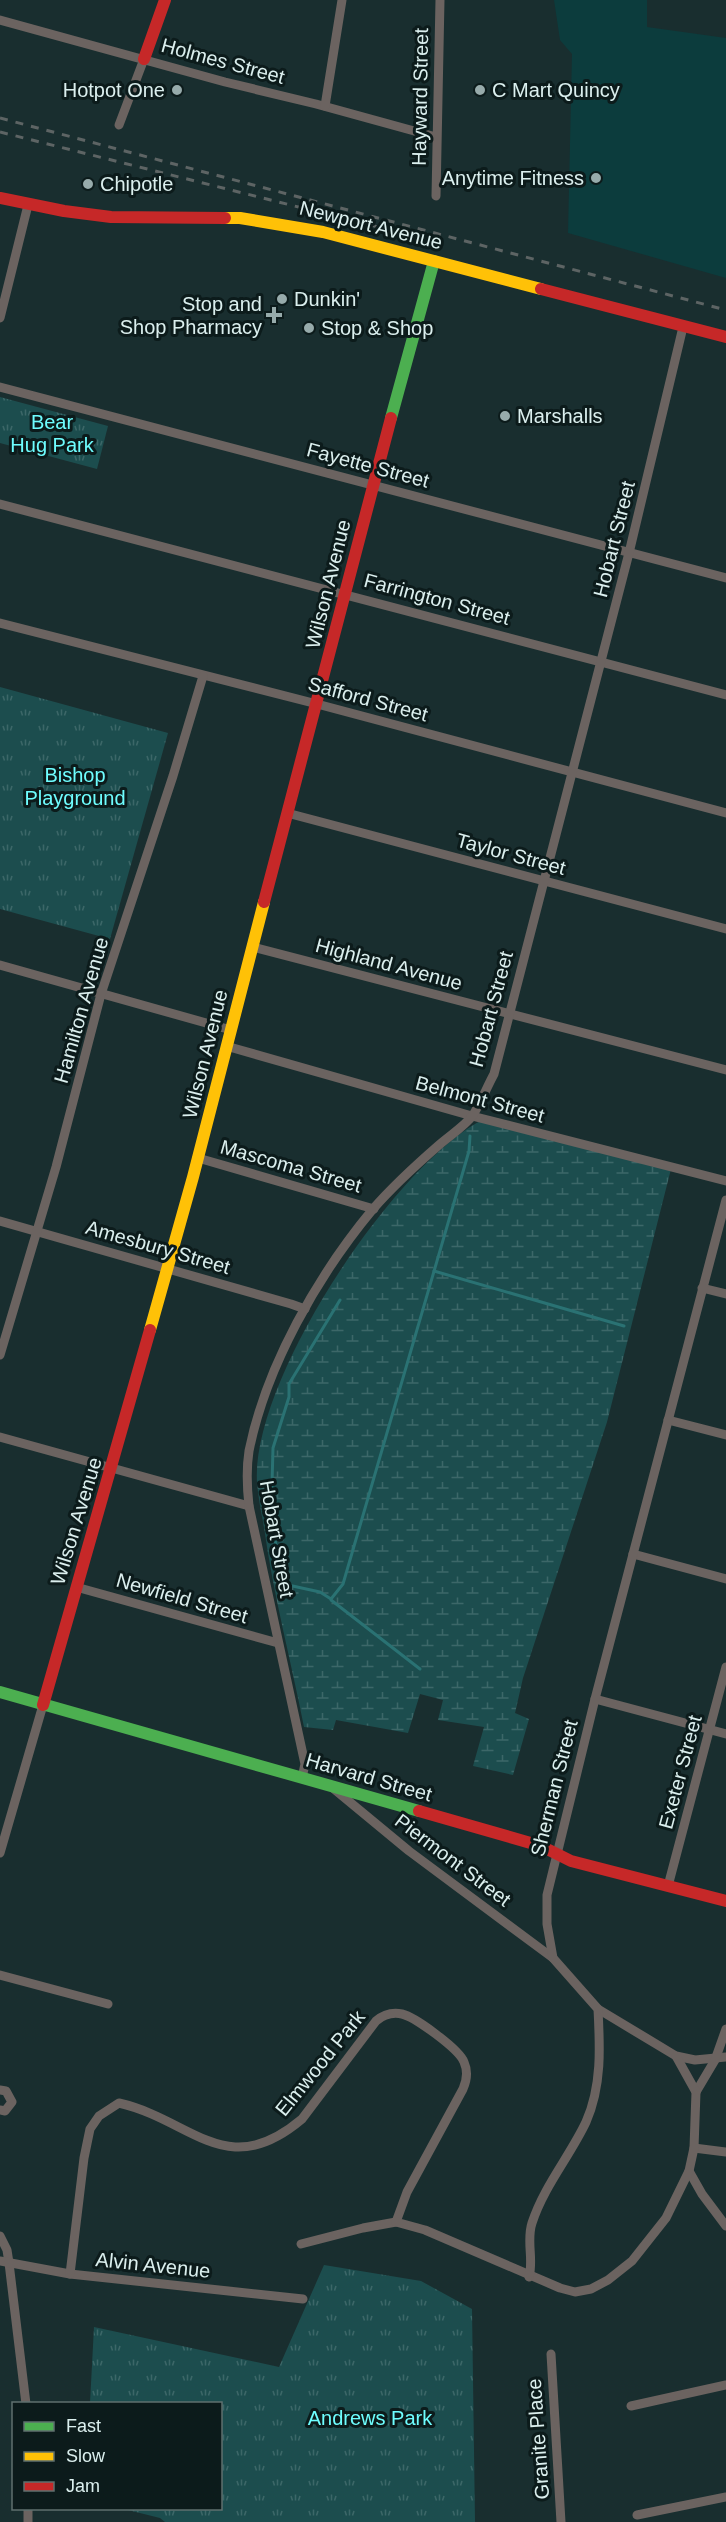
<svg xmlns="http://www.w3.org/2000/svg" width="726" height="2522" font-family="Helvetica,sans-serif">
<defs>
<pattern id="wetland-marsh" width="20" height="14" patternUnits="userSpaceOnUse" patternTransform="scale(1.5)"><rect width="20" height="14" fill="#1c4d4e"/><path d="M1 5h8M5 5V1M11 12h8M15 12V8" fill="none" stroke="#3c6768"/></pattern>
<pattern id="park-tufts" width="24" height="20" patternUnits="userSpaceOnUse" patternTransform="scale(1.5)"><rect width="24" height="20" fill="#1c4d4e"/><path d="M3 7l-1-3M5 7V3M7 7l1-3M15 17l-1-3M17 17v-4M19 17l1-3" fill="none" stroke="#3c6768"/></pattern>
</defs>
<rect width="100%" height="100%" fill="#192e2f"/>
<path fill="#0c3c3d" d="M554,0h93v27l79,11v240l-158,-45 4,-179 -12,-14z"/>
<path fill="url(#wetland-marsh)" d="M484,1119l187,50 -64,253 -84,256 -8,35 14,6 -16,56 -40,-9 11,-39 -46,-7 5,-20 -23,-6 -12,39 -72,-13 -3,10 -29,-3c-13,-67 -31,-133 -40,-200 -3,-15 -6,-31 -7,-45 -6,-102 138,-319 227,-363z"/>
<g fill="url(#park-tufts)">
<path d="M0,397l108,29 -11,43 -97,-26z"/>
<path d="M0,687l168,46 -58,206 -110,-30z"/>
<path d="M324,2265l97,16 51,28 3,213h-310l-5,-4 -36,-9 96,-1v-104l-130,-1 4,-76 185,40z"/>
</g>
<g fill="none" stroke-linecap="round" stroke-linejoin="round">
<g stroke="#2a7273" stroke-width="3">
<path d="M434,1271l190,55"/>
<path d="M340,1300l-51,84v13l-16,51 -2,71 10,52 7,14 32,7 11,7 12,-15 126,-433 1,-15"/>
<path d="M331,1600l89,69"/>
</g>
<g stroke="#6b6360" stroke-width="9">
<path d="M0,20l225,62 91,22 120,33"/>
<path d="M325,106l17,-106"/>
<path d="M119,125l25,-66"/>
<path d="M436,196l4,-196"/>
<path d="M0,318l28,-113"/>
<path d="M0,387l726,191"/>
<path d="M0,504l726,191"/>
<path d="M0,623l317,81 409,109"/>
<path d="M287,813l439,116"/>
<path d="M253,947l473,123"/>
<path d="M0,965l231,65"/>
<path d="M226,1046l246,70 254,65"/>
<path d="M198,1158l176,51"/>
<path d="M0,1221l291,83 14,5"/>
<path d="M702,1288l24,6"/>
<path d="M0,1355l56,-188 45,-173 72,-218 30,-100"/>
<path d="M668,1420l58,15"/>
<path d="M0,1437l249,69"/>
<path d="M633,1554l93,25"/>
<path d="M76,1587l202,56"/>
<path d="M595,1699l131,35"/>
<path d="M302,1778l3,-14 -56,-258c-2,-18 -3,-36 0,-55 17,-85 69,-176 124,-242 20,-23 43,-44 66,-64 10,-9 26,-19 34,-30 8,-13 14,-28 21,-41l135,-521 54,-226"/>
<path d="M334,1789l75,62 144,107"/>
<path d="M0,1853l43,-148"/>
<path d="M668,1886l58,-219"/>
<path d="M0,1975l108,29"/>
<path d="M598,2009l78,47 19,4 31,-3"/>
<path d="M0,2090l6,1 6,11 -7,9 -5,-1"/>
<path d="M696,2092l19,-32 11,-31"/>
<path d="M694,2148l32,4"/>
<path d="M689,2171l13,23 24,32"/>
<path d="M0,2236l7,14 2,13 17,141"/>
<path d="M301,2244l62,-16 33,-6"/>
<path d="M0,2261l70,13 233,25"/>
<path d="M70,2274l14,-116 6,-29 9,-13 20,-13c74,17 107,80 183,16l74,-98c7,-6 16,-9 26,-7 13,3 57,35 62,48 4,9 3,18 -1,27l-56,103 -11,30 29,8 135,58 15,4 16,-3 17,-9 24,-19 34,-43 23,-47 5,-23 2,-56 -20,-36"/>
<path d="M529,2277c5,-18 -3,-36 3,-54 12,-37 38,-67 54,-101 16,-36 14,-75 12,-113l-45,-51 -6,-34v-29l48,-196 131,-499"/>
<path d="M551,2354l10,168"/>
<path d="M631,2406l95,-21"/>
<path d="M637,2515l89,-18"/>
<path d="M28,2522v-14"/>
</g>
<g stroke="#4caf50" stroke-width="12">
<path d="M391,418l43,-157"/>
<path d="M0,1692l419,119"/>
</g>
<g stroke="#ffc107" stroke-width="12">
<path d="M225,218h15l83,14 218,57"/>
<path d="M150,1330l43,-153 71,-275"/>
</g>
<g stroke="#c62828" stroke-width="12">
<path d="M144,59l21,-59"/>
<path d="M0,198l64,13 47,6 114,1"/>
<path d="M541,289l185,48"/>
<path d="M264,902l127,-484"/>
<path d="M43,1705l107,-375"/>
<path d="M419,1811l122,35 30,15 155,40"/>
</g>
<g stroke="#5d6464" stroke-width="3" stroke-dasharray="8 8" stroke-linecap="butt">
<path d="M0,118l726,192"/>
<path d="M0,132l390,98"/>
</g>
</g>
<g fill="#97abab" stroke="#0c1b1b" stroke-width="2">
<circle cx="177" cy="90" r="6"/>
<circle cx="480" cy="90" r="6"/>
<circle cx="596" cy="178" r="6"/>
<circle cx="88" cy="184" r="6"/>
<circle cx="282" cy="299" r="6"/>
<path d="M271 306h6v6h6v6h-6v6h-6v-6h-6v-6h6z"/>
<circle cx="309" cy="328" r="6"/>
<circle cx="505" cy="416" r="6"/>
</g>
<g text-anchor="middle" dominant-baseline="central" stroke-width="6" stroke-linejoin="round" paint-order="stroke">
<g font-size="20" fill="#dbefee" stroke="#0c1b1b">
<text transform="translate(223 61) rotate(15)">Holmes Street</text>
<text transform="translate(420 97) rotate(-89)">Hayward Street</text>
<text transform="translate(371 225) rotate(14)">Newport Avenue</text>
<text transform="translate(368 465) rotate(15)">Fayette Street</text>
<text transform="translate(614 539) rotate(-76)">Hobart Street</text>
<text transform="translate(328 584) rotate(-76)">Wilson Avenue</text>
<text transform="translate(437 599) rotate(15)">Farrington Street</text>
<text transform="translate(368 699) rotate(15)">Safford Street</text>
<text transform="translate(511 854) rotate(15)">Taylor Street</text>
<text transform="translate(389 964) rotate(15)">Highland Avenue</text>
<text transform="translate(491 1009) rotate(-75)">Hobart Street</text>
<text transform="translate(81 1010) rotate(-74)">Hamilton Avenue</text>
<text transform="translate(205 1054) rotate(-76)">Wilson Avenue</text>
<text transform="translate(480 1099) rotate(15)">Belmont Street</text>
<text transform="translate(291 1166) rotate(16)">Mascoma Street</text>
<text transform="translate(158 1247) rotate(16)">Amesbury Street</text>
<text transform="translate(76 1521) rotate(-73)">Wilson Avenue</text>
<text transform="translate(277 1539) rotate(80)">Hobart Street</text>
<text transform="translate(182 1598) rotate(16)">Newfield Street</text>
<text transform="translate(680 1772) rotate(-75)">Exeter Street</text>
<text transform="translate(369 1777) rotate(16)">Harvard Street</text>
<text transform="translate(554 1788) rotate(-76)">Sherman Street</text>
<text transform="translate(453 1860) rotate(37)">Piermont Street</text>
<text transform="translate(320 2063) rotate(-51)">Elmwood Park</text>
<text transform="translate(153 2265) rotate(6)">Alvin Avenue</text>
<text transform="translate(538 2439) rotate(-94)">Granite Place</text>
</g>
<g font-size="20" fill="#dbefee" stroke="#0c1b1b" text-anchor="start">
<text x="165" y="90" text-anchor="end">Hotpot One</text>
<text x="492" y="90">C Mart Quincy</text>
<text x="584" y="178" text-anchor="end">Anytime Fitness</text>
<text x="100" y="184">Chipotle</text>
<text x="294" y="299">Dunkin'</text>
<text x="262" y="304" text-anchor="end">Stop and<tspan x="262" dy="23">Shop Pharmacy</tspan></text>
<text x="321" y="328">Stop &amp; Shop</text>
<text x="517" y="416">Marshalls</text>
</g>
<g font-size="20" fill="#6efdfe" stroke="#0c1b1b">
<text x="52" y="422">Bear<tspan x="52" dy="23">Hug Park</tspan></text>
<text x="75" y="775">Bishop<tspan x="75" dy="23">Playground</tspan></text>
<text x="370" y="2418">Andrews Park</text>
</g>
</g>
<rect x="12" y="2402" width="210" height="108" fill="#0c1b1b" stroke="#5f706f" stroke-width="1.5"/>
<rect x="24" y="2422" width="30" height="9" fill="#4caf50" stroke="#5f706f" stroke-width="1.5"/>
<text x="66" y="2432" font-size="18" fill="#dbefee">Fast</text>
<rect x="24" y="2452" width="30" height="9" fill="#ffc107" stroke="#5f706f" stroke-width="1.5"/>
<text x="66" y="2462" font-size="18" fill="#dbefee">Slow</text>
<rect x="24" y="2482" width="30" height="9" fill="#c62828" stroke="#5f706f" stroke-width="1.5"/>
<text x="66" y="2492" font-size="18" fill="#dbefee">Jam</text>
</svg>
